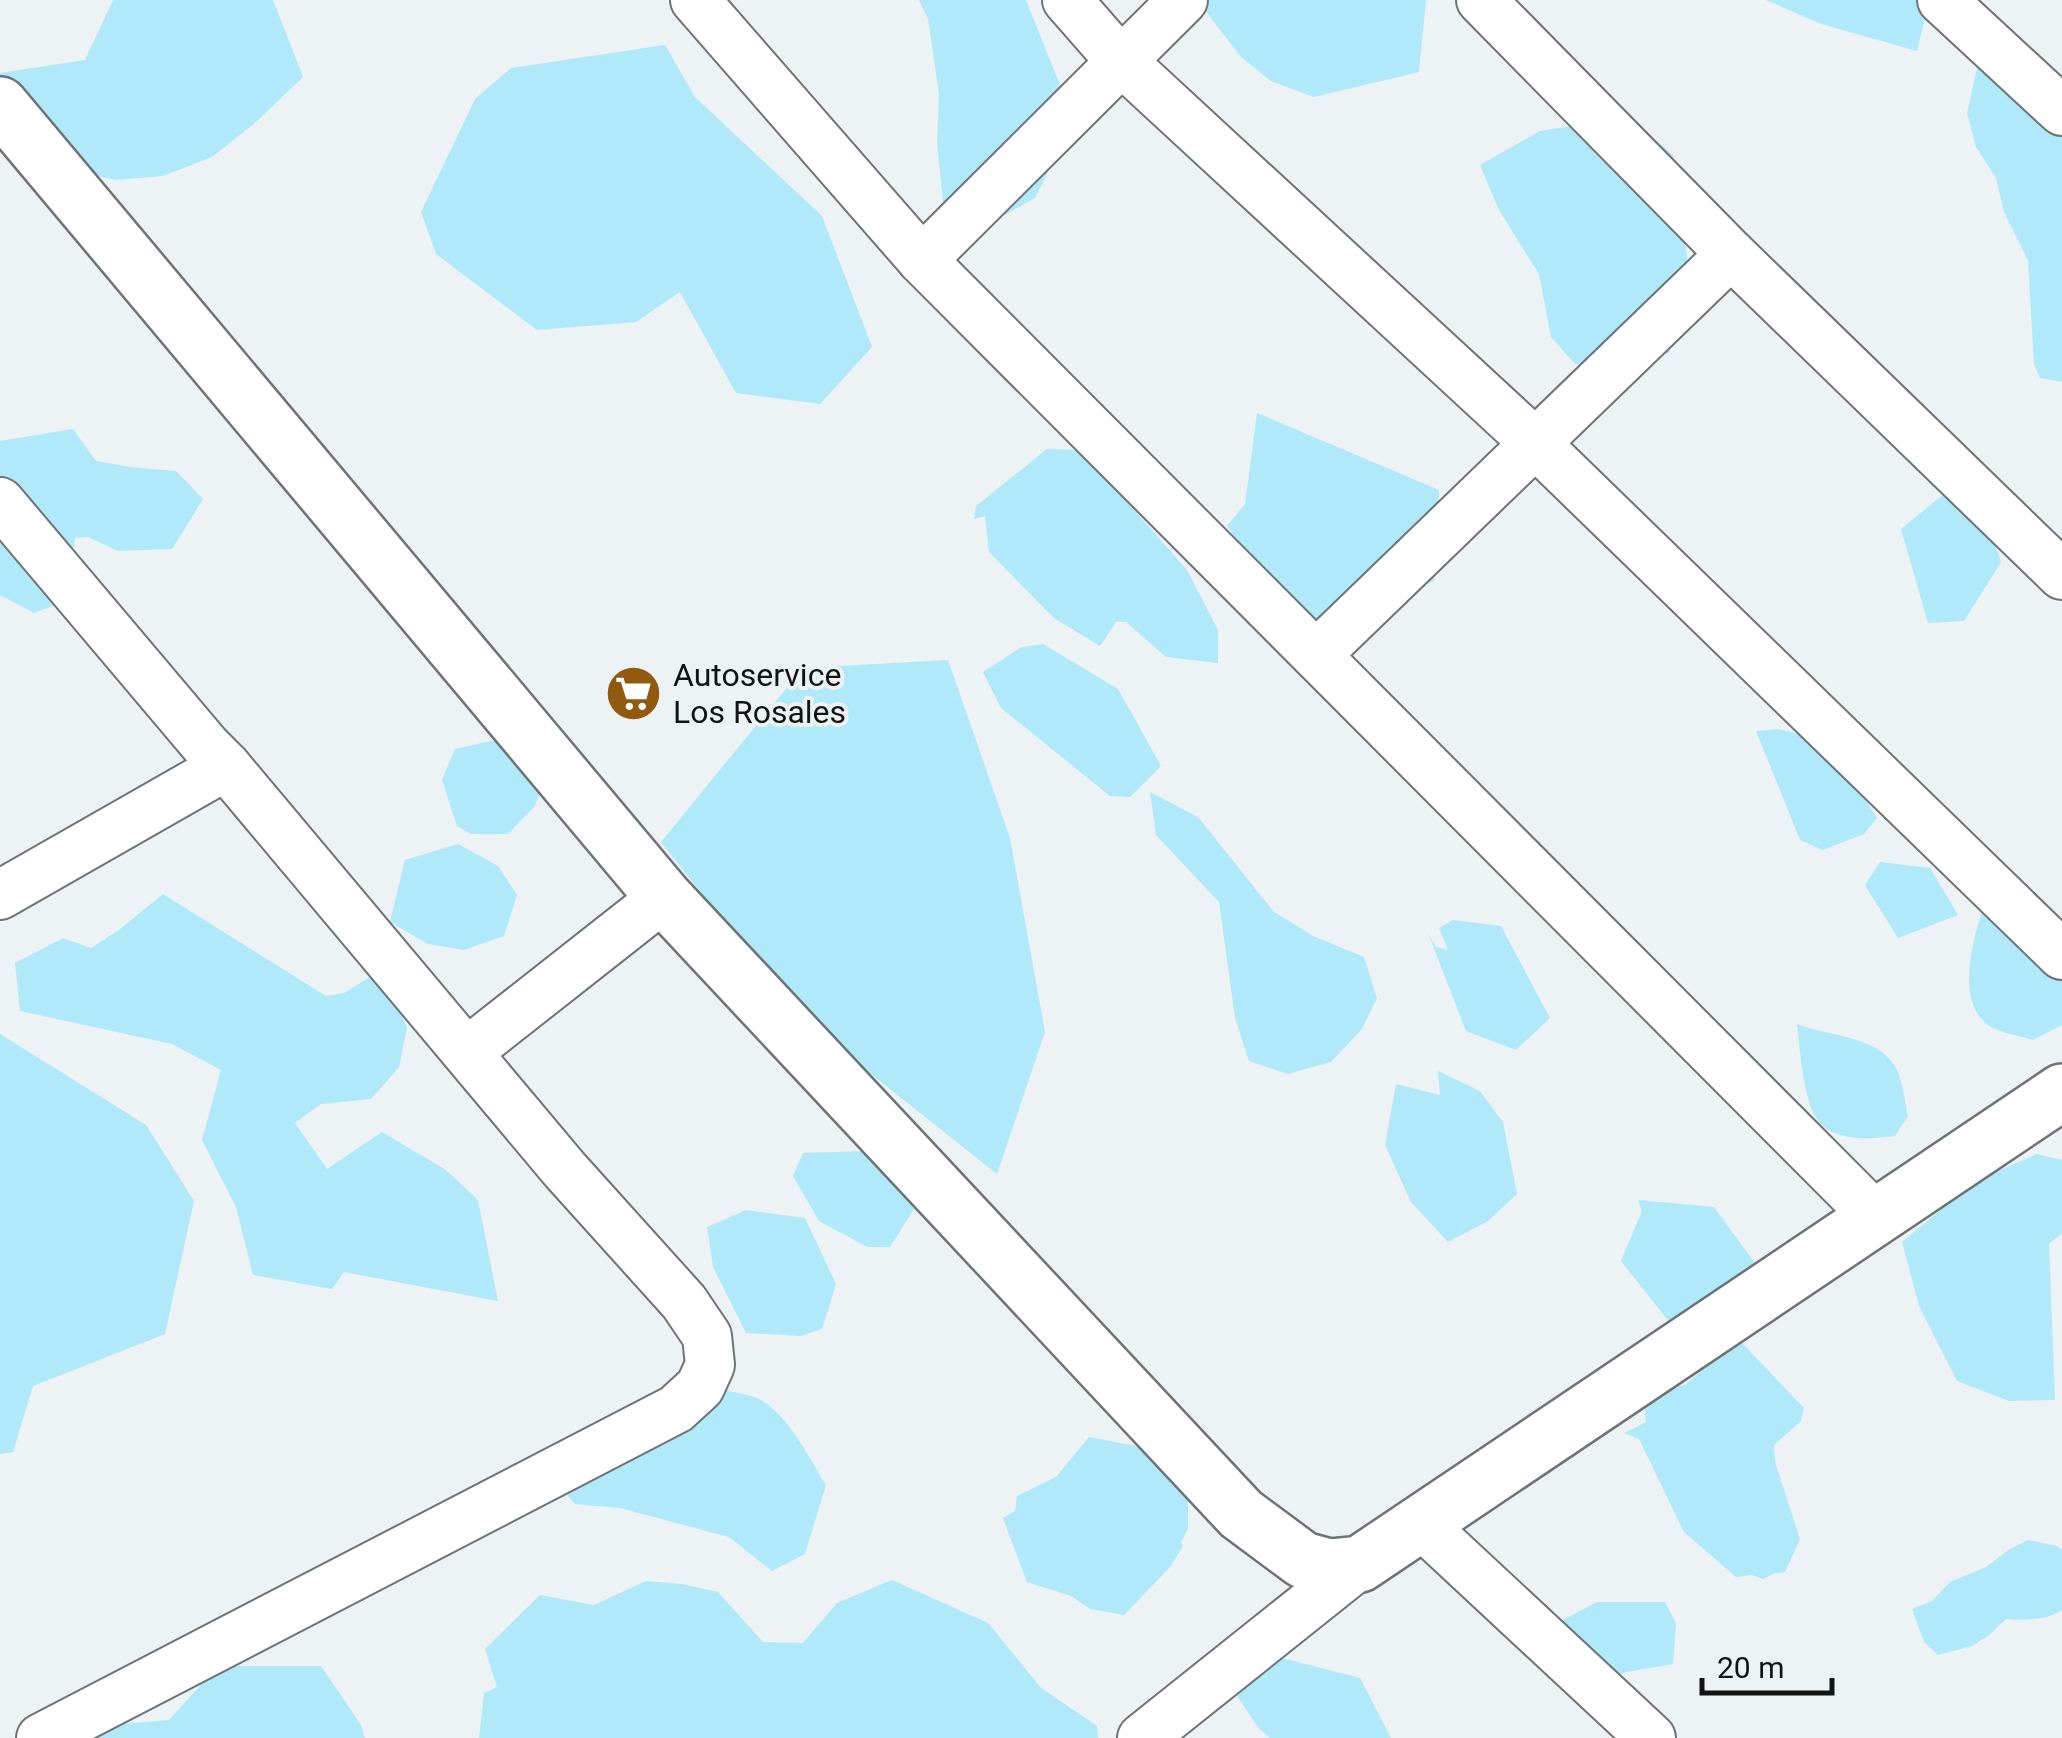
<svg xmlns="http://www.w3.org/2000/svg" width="2062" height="1738" font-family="Roboto,sans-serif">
<rect width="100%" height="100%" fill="#edf2f4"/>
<g fill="#b0e9fa">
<path d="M113,0h160l30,77 -47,45 -44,35 -49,19 -48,4 -48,-11 -67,-79v-17l85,-13z"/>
<path d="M919,0h107l34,85v63l-25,50 -61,34 -30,-21 -7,-68 2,-49 -11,-75z"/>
<path d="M1197,0h229l-7,72 -105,25 -43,-16 -30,-24z"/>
<path d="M1766,0h160v14l-9,37 -96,-27z"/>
<path d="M665,45l30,52 127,119 50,131 -52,57 -84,-11 -56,-101 -44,30 -99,8 -101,-76 -15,-42 54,-113 36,-31z"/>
<path d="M1977,68l85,30v284l-22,-4 -6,-14 -6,-104 -24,-48 -8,-34 -20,-31 -9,-34z"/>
<path d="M1629,117l44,38 18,130 -22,68 -94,11 -24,-27 -12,-63 -40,-64 -19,-45 60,-34z"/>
<path d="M1257,413l182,77 -5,91 -95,40 -44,-2 -68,-93 18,-22z"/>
<path d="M73,429l23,32 34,6 46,4 27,28 -31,50 -54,2 -30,-14 -13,1 -5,32 -12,34 -24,9 -34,-18v-154z"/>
<path d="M1047,449l34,1 106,120 31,60v33l-52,-6 -40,-35h-10l-16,24 -46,-28 -65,-66 -4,-36 -11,3 2,-13z"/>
<path d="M1944,494l25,8 28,48 4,12 -37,59 -36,2 -27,-94z"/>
<path d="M1043,644l75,45 43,77 -31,31 -20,-1 -109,-88 -18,-36 39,-25z"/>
<path d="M948,660l62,178 35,194 -48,142 -198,-157 -138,-175 142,-174z"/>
<path d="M1779,729l31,8 45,47 22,34 -13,16 -41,16 -23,-10 -44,-109z"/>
<path d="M523,734l31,28 -20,45 -26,27h-37l-14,-8 -15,-46 13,-31z"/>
<path d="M1150,792l48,25 75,94 40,25 51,21 13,41 -15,31 -31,33 -43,12 -39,-13 -14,-43 -16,-116 -63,-67z"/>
<path d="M458,844l40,22 19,29 -13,41 -40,14 -36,-6 -38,-22 15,-62z"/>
<path d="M1880,862l50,6 28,47 -60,23 -33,-53z"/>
<path d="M163,894l163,102 18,-3 31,-19 16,14 16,40 -8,39 -28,32 -50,5 -26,19 32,46 55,-37 64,38 32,30 20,101 -154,-29 -12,17 -79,-14 -17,-68 -34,-67 19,-70 -49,-26 -152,-33 -5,-48 48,-25 28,10 29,-19z"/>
<path d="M1982,912l76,16 4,8v89l-29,15c-13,-4 -34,-7 -45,-15 -32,-24 -16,-82 -6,-113z"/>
<path d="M1453,920l48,6 49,92 -34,32 -50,-19 -38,-98 8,14 12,3 -9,-22z"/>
<path d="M1797,1024c30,12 74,11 95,38 11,14 12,37 16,54l-13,20c-23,3 -58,6 -75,-13 -17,-19 -20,-74 -23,-99z"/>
<path d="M0,1034l146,91 48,76 -29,133 -132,52 -20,66 -13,2z"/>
<path d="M1438,1071l42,20 23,31 14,72 -29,27 -40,21 -37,-40 -26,-57 11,-61 44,11z"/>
<path d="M866,1151l51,53 -27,43h-23l-48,-26 -26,-45 10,-23z"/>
<path d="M2037,1154l25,6v73l-13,11 6,156 -46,1 -52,-20 -38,-75 -17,-64 73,-61z"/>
<path d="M1638,1200l76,7 53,73 -97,43 -49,-62 21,-50z"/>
<path d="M746,1210l59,8 31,66 -14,45 -21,7 -55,-3 -33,-66 -6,-40z"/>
<path d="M1742,1343l62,65 -3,13 -27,24 1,17 25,77 -15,33 -12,2 -10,5 -11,-4 -16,2 -52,-45 -45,-93 -15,-6 22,-11 -2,-30 41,-7 19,-17z"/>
<path d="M688,1386c20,3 43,4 63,10 33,9 58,62 75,89l-21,69 -33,17 -43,-34 -109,-29 -45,-4 -28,-32z"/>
<path d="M1089,1437l88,17 11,16v59l-7,13 2,4 -13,21 -46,48 -34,-6 -19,-13 -44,-14 -24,-64 12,-7 2,-15 39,-19z"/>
<path d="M2028,1540l29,6 5,4v60c-16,11 -38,10 -56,9l-17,16 -17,11 -34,9 -14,-13 -12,-33 20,-8 18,-19 36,-15 24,-18z"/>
<path d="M892,1580l96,43 53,65 56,38 1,12h-619l5,-45 13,-6 -12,-38 55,-54 54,10 52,-24 36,3 36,8 45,50 40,1 34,-40z"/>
<path d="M1597,1602h68l11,21 -3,41 -47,8 -28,13 -41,-62z"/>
<path d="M1246,1649l114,29 31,60h-121l-11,-9 -29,-44z"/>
<path d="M212,1666h109l40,59 4,13h-312l20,-10 96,-8 30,-33z"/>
</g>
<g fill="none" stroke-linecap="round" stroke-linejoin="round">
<defs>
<g id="minor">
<path d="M695,0l227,260 955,958"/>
<path d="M1067,0l49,56 419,387 527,512"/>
<path d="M1481,0l250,254 331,321"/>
<path d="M1942,0l120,111"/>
<path d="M922,260l261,-260"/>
<path d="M0,502l207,245 19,19 339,404 119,132 23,34 3,29 -10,22 -24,22 -635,329"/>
<path d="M1316,655l415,-401"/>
<path d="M0,895l226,-129"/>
<path d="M467,1052l197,-155"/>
<path d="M1420,1523l231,215"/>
<path d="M1142,1738l218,-174"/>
</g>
<path id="major" d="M0,105l664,792 577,617 62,46 26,7 31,-3 702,-472"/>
</defs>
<use href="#minor" stroke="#6e7375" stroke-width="52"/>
<use href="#major" stroke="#6e7375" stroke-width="60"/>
<use href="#minor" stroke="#fff" stroke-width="48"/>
<use href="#major" stroke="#fff" stroke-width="55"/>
</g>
<defs>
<symbol id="supermarket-disc" viewBox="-11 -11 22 22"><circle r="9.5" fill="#905b0f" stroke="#edf2f4"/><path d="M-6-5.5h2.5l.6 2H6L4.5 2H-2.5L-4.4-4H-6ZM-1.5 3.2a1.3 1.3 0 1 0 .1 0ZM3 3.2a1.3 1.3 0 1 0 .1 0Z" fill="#fff"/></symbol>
</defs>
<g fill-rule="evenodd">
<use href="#supermarket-disc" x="602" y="662" width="63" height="63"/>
</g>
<g text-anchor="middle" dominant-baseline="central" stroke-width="8" stroke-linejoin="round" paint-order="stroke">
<g font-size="32" fill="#121414" stroke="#edf2f4" text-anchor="start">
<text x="673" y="675">Autoservice<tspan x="673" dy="37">Los Rosales</tspan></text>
</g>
</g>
<path d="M1702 1678v15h130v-15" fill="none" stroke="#121414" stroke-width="5"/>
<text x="1717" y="1678" font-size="30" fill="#121414" stroke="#edf2f4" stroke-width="8" paint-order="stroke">20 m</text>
</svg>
